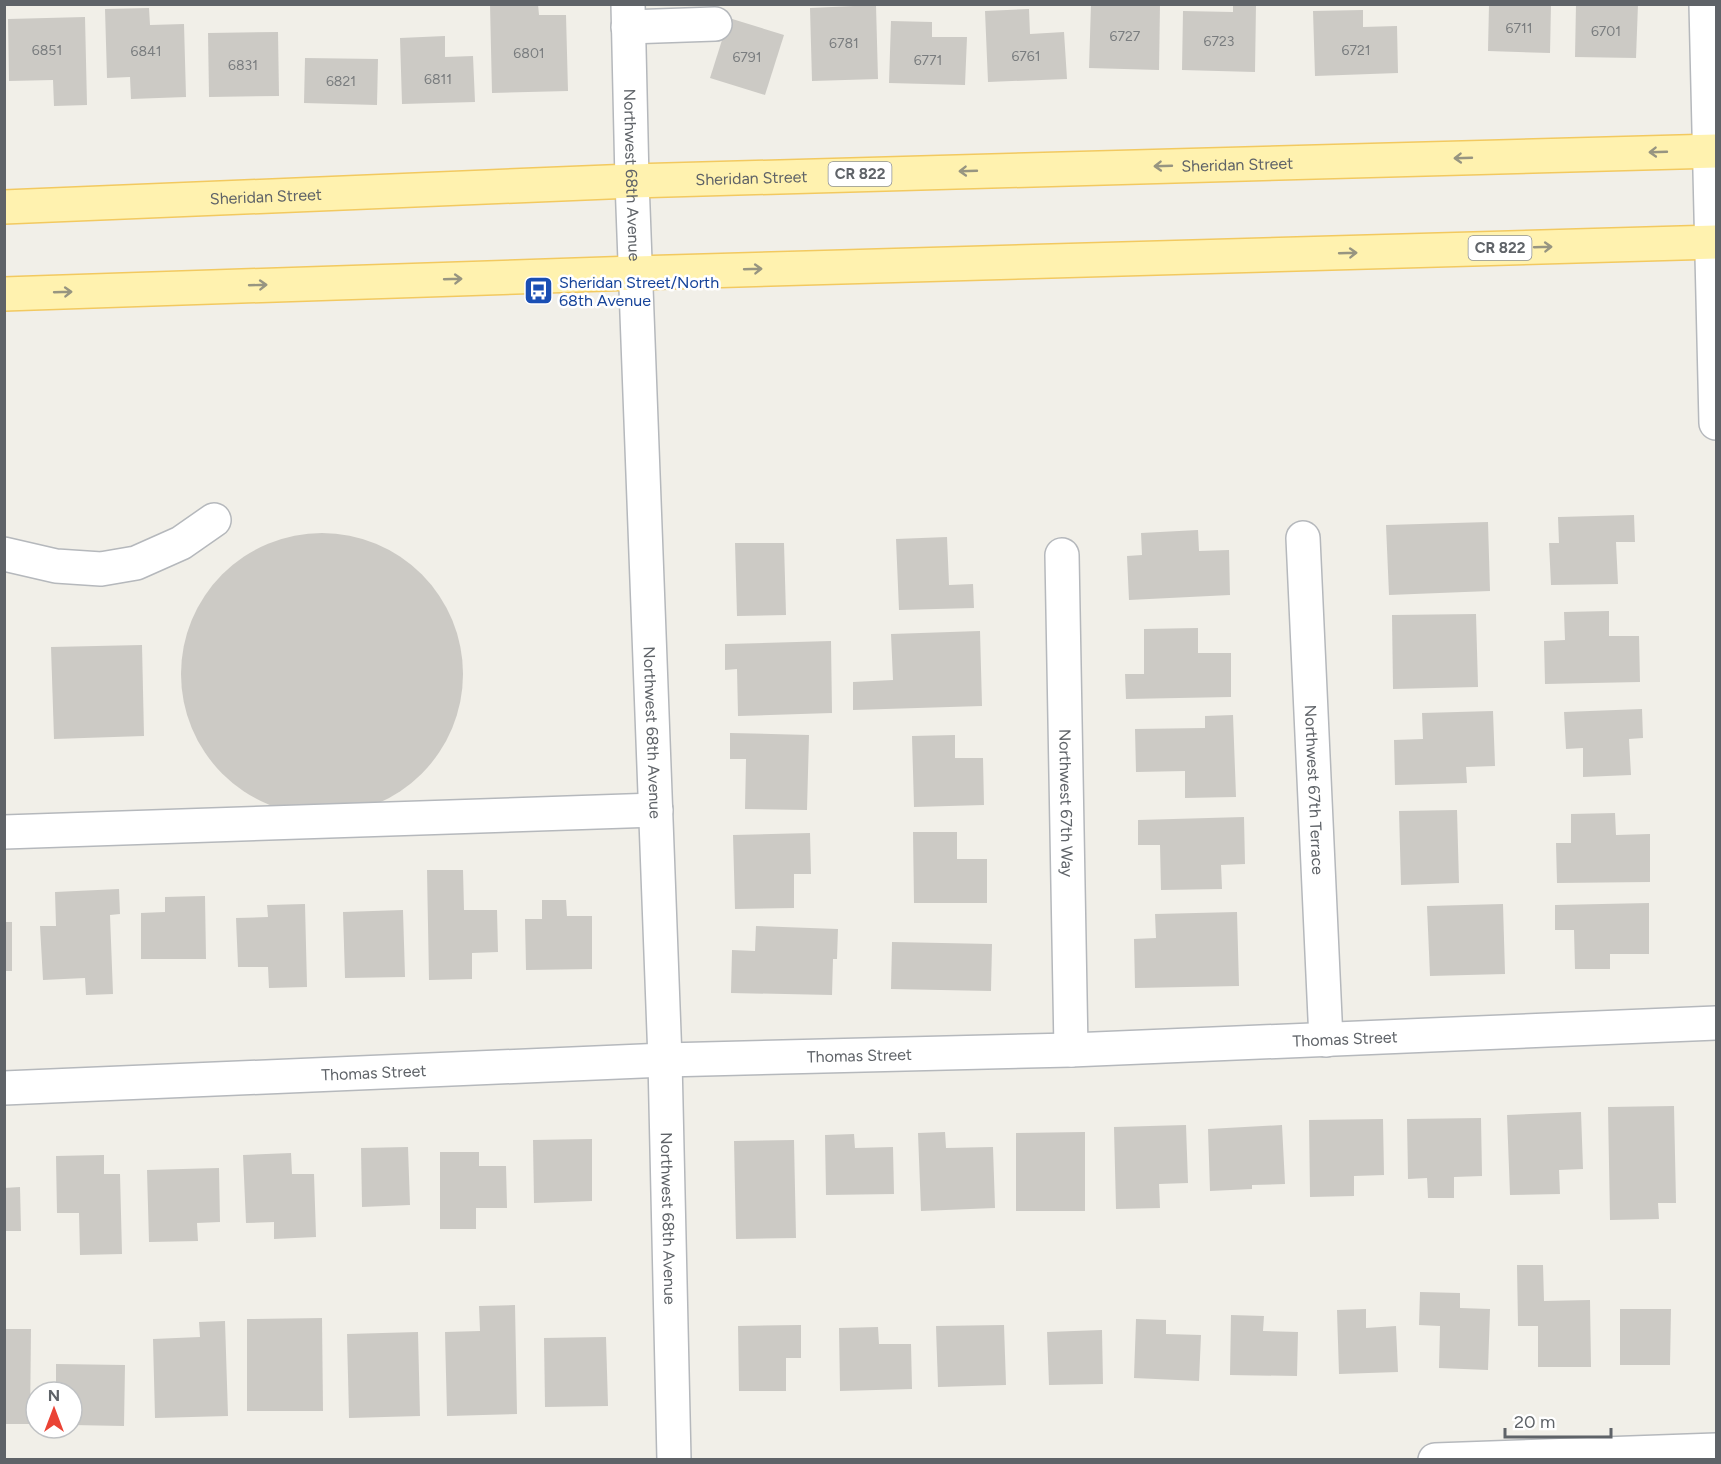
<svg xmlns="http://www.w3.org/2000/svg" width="1721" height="1464" font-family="Figtree,sans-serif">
<rect width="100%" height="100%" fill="#f1efe8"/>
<g fill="#cccac5">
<path d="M490,4h48l1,11h27l2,76 -76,2z"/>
<path d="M1091,4h69l-1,66 -70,-2z"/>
<path d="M1233,4h23l-1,68 -73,-2 1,-59 50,1z"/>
<path d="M1489,4h62l-1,49 -62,-2z"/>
<path d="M1576,4h62l-2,54 -61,-1z"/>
<path d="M876,5l2,74 -66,2 -2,-73z"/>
<path d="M149,8l1,17 34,-1 2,73 -55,2 -1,-22 -23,1 -2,-69z"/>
<path d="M1029,9l1,25 34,-2 3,47 -79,3 -3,-71z"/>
<path d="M1363,10v17l34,-1 1,47 -83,3 -2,-65z"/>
<path d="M85,17l2,88 -33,1 -1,-26 -44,1 -1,-62z"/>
<path d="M729,18l55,17 -19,60 -55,-17z"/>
<path d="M891,21l41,1v15h35l-2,48 -76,-2z"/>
<path d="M278,32l1,64 -70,1 -1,-64z"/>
<path d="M445,36v21l28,-1 2,46 -73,2 -2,-66z"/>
<path d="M305,58l73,1 -1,46 -73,-2z"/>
<path d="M1634,515l1,27h-19l2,42 -67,1 -2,-42h10l-1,-26z"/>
<path d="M1488,522l2,69 -101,4 -3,-70z"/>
<path d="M1198,530l1,21 30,-1 1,45 -101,5 -2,-44 15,-1 -1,-22z"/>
<circle cx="322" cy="674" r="141"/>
<path d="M947,537l2,48 24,-1 1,24 -75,2 -3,-71z"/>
<path d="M735,543h49l2,72 -49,1z"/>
<path d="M1609,611v25h30l1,46 -95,2 -1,-43 21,-1 -1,-28z"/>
<path d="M1476,614l2,73 -85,2 -1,-74z"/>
<path d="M1198,628v25h33v44l-105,2 -1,-25h19v-45z"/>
<path d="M980,631l2,75 -129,4v-28l40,-2 -2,-46z"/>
<path d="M831,641l1,72 -94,3 -1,-47 -12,1v-26z"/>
<path d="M142,645l2,91 -90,3 -3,-92z"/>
<path d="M1642,709l1,29 -14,1 2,36 -48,2v-29l-17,1 -2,-37z"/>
<path d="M1493,711l2,55 -29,1 1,16 -72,2 -1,-45 29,-1 -1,-26z"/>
<path d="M1233,715l3,82 -51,1v-27l-49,1 -1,-43 70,-1v-12z"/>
<path d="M730,733l79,2 -2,75 -62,-1 1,-50h-16z"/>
<path d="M955,735v23h28l1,47 -70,2 -2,-71z"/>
<path d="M1457,810l2,73 -58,2 -2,-74z"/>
<path d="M1615,813l1,22 34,-1v48l-93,1 -1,-40h15v-29z"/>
<path d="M1244,817l1,47 -24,1 1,24 -61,1 -1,-45h-22v-25z"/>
<path d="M913,832h44v27h30v44h-73z"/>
<path d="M810,833l1,41h-17v34l-59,1 -2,-74z"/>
<path d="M427,870h36l1,40h33l1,42 -26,1v26l-43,1z"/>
<path d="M119,889l1,25 -10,1 3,79 -27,1 -1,-17 -42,2 -3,-54h16l-1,-34z"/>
<path d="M205,896l1,63h-65v-46l24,-1v-15z"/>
<path d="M542,900h24l1,16h25v53l-66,1 -1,-51h17z"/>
<path d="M1649,903v51h-39v15h-35l-1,-39h-19v-25z"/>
<path d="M305,904l2,83 -38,1 -1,-21h-30l-2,-49 32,-1 -1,-12z"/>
<path d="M1503,904l2,70 -75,2 -3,-70z"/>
<path d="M403,910l2,67 -60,1 -2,-66z"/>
<path d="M1237,912l2,74 -104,2 -1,-49 22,-1 -1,-24z"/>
<rect x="4" y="922" width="8" height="49"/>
<path d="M756,926l82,3 -1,30h-4l-1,36 -101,-2 1,-43 23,1z"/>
<path d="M892,942l100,2 -1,47 -100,-2z"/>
<path d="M1674,1106l2,97h-18l1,16 -49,1 -2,-113z"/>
<path d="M1581,1112l2,57 -24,1 1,24 -50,1 -3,-80z"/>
<path d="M1481,1118l1,58 -28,1v21h-26l-1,-20 -19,1 -1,-60z"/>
<path d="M1383,1119l1,56 -30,1v20l-44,1 -1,-77z"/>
<path d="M1186,1125l2,58 -29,1 1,24 -44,1 -2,-82z"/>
<path d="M1282,1125l3,59 -33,1v4l-42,2 -2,-62z"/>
<path d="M945,1132l1,16 47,-1 2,61 -74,3 -3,-78z"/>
<path d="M1085,1132v79h-69v-78z"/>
<path d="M854,1134l1,14 38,-1 1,47 -68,1 -1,-60z"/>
<path d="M592,1139v62l-58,2 -1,-63z"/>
<path d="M794,1140l2,98 -60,1 -2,-98z"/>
<path d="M408,1147l2,58 -48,2 -1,-59z"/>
<path d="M440,1152h39v14h27l1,42h-31v21h-36z"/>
<path d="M291,1153l1,21h22l2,63 -42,2v-17l-28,1 -3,-68z"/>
<path d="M104,1155v19h16l2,80 -42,1 -1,-42h-22l-1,-57z"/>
<path d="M219,1168l1,54 -23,1 1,18 -49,1 -2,-72z"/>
<path d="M20,1187l1,44h-17v-43z"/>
<path d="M1517,1265h26l1,36 46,-1 1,67h-53v-41h-20z"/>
<path d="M1420,1292l40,1v15l30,1 -2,61 -49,-2 1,-42 -21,-1z"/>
<path d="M515,1305l2,109 -70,2 -2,-84 35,-1 -1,-25z"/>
<path d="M1366,1309v19l30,-2 2,46 -59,2 -2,-64z"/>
<path d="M1620,1309h51l-1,56h-50z"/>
<path d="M1231,1315l33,1 -1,15 35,1 -1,44 -67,-1z"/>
<path d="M322,1318l1,93h-76v-92z"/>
<path d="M1136,1319l30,1v14l35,1 -2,46 -65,-3z"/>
<path d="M225,1321l3,95 -73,2 -2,-79 47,-2 -1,-15z"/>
<path d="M801,1325v33h-15v33h-47l-1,-65z"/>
<path d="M1004,1325l2,60 -68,2 -2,-61z"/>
<path d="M878,1327l1,17h32l1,45 -72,2 -1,-63z"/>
<path d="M4,1329h27l-1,95h-26z"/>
<path d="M1102,1330l1,54 -54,1 -2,-53z"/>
<path d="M418,1332l2,84 -71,2 -2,-84z"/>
<path d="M606,1337l2,69 -63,1 -1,-69z"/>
<path d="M56,1364l69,1 -1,61 -52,-1v-33h-16z"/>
</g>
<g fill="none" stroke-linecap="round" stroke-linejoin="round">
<defs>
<g id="minor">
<path id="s1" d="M628,4l4,177 33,879 9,400"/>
<path d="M1706,4l10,419"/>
<path d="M628,27l87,-3"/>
<path id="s2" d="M1303,538l23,502"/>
<path d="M4,554l52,12 45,3 35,-6 45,-20 33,-23"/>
<path id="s3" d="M1062,555l9,495"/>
<path d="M4,832l652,-22"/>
<path id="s4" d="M4,1088l661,-28 406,-10 645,-27"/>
<path d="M1435,1460l281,-10"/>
</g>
<g id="major">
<path id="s5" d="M4,207l628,-26 1084,-30"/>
<path d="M4,294l631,-21 1081,-31"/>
</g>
</defs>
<use href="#minor" stroke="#b5b8bc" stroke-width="36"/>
<use href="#major" stroke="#f2c960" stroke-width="36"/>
<use href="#minor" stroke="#fff" stroke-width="33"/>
<use href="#major" stroke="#fff2af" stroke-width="33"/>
</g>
<defs><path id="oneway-shaft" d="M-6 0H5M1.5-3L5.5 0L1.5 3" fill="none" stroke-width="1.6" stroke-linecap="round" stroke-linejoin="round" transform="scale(1.5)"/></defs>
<g stroke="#979581">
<use href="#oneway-shaft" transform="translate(1658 152) rotate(178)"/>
<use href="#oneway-shaft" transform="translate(1463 158) rotate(178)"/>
<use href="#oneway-shaft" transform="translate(1163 166) rotate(178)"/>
<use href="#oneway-shaft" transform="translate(968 171) rotate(178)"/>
<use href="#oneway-shaft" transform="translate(1543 247) rotate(-2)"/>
<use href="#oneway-shaft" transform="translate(1348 253) rotate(-2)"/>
<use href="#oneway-shaft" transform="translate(753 269) rotate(-2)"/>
<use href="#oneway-shaft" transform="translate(453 279) rotate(-2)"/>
<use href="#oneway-shaft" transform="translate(258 285) rotate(-2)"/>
<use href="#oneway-shaft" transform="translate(63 292) rotate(-2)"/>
</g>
<defs>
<symbol id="bus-square" viewBox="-11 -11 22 22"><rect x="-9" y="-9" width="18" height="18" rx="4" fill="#1a4fb4" stroke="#fff"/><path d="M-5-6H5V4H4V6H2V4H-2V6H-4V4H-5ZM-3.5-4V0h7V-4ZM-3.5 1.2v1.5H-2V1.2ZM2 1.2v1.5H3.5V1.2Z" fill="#fff"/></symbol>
</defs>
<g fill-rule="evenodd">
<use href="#bus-square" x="522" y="274" width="33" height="33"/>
</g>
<g text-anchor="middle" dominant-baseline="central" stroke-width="5" stroke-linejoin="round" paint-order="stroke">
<g font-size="14" fill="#7a7d7f">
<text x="1519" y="28">6711</text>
<text x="1606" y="31">6701</text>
<text x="1125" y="36">6727</text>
<text x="1219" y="41">6723</text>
<text x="844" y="43">6781</text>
<text x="47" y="50">6851</text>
<text x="1356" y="50">6721</text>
<text x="146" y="51">6841</text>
<text x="529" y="53">6801</text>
<text x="1026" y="56">6761</text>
<text x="747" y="57">6791</text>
<text x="928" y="60">6771</text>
<text x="243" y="65">6831</text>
<text x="438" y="79">6811</text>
<text x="341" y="81">6821</text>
</g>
<g fill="#fff" stroke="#8f9295" stroke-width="1.5">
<rect x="828.5" y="162" width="63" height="24" rx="4.5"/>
<rect x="1468.5" y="236" width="63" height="24" rx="4.5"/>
</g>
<g font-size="15" font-weight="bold" fill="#5f6368">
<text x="860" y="174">CR 822</text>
<text x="1500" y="248">CR 822</text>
</g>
<g font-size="16" fill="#5f6368" stroke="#fff">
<text stroke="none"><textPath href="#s5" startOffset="1234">Sheridan Street</textPath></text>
<text stroke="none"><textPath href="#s1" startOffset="171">Northwest 68th Avenue</textPath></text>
<text stroke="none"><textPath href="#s5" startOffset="748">Sheridan Street</textPath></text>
<text stroke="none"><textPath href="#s5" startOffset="262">Sheridan Street</textPath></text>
<text stroke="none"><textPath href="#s1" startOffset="729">Northwest 68th Avenue</textPath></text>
<text stroke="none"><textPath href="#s2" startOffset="252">Northwest 67th Terrace</textPath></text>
<text stroke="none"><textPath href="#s3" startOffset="248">Northwest 67th Way</textPath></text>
<text stroke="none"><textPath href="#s4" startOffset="1342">Thomas Street</textPath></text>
<text stroke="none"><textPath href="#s4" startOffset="856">Thomas Street</textPath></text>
<text stroke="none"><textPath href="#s4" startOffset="370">Thomas Street</textPath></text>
<text stroke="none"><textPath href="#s1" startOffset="1215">Northwest 68th Avenue</textPath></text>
</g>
<g font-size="16" fill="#164399" stroke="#fff" text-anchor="start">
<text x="559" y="282">Sheridan Street/North<tspan x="559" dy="18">68th Avenue</tspan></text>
</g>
</g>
<rect width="1721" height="1464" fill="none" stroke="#5f6368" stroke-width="12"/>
<g transform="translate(54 1410)"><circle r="28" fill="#ffffff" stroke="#bfc1c3" stroke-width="1.5"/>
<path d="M0-4.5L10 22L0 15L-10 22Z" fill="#ea4335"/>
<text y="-9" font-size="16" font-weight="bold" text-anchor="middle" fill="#5f6368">N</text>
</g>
<path d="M1505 1428v9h106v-9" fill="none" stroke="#5f6368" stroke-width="3"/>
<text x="1514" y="1428" font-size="18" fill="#5f6368" stroke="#ffffff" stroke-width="4.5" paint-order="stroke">20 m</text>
</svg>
